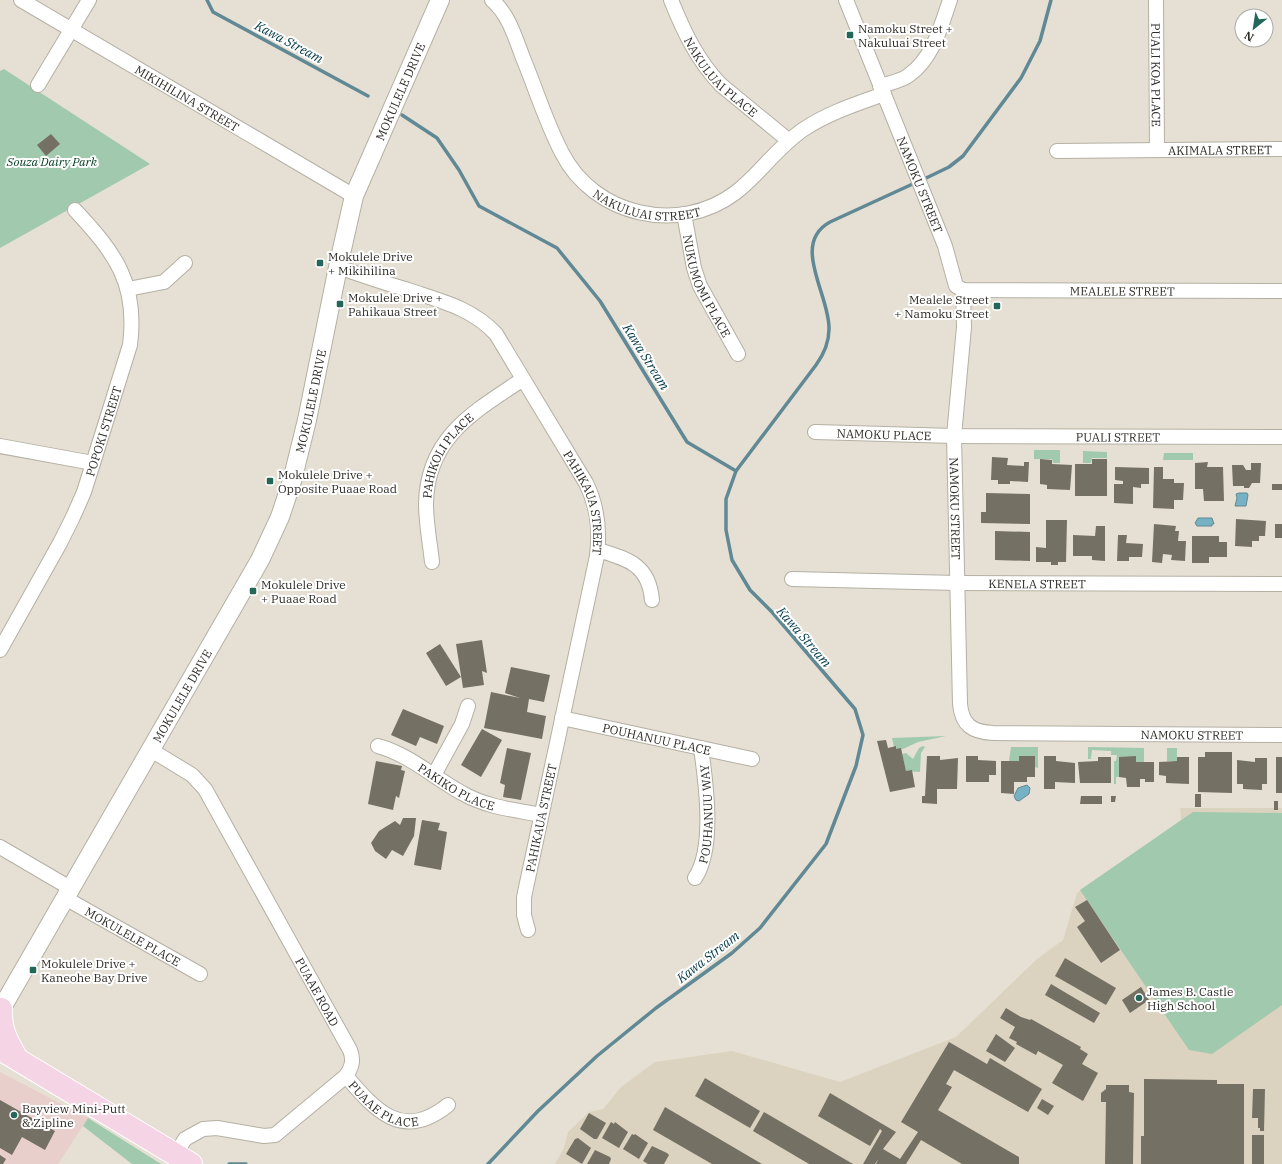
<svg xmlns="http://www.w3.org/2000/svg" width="1282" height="1164" font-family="'IBM Plex Serif',serif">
<rect width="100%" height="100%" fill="#e5e0d3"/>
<path fill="#e9cfcb" d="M0,1072l88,46 -30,46h-58z"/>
<path fill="#dbd3bf" d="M1180,808h102v356h-727l9,-16 4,-16 21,-20 14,-3 18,-22 34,-25 77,-11 108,31 116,-45 81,-78 26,-19 14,-47 104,-73z"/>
<g fill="#a0c9ad">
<path d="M4,69l146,95 -150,84v-177z"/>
<path d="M1034,450h26v13h-7l-1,-4h-18z"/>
<path d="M1083,451l24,1v6h-15l-1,5h-8z"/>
<path d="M1164,453h29v7h-30z"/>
<path d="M946,736l-28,6 -15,7h-7v-2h-2l-2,-9z"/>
<path d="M923,746l2,1 -4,6 -1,19 -14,-1 -4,-17 4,-1 7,6 6,-11z"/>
<path d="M1011,747h27v21l-3,-1v-11h-16v5h-10z"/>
<path d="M1088,747l56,1v14h-8l-1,-5h-16v20h-3v7h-2v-23h2l1,-6h-6v-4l-19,-1 -1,9h-3z"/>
<rect x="1167" y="748" width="10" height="13"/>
<path d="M1193,812l89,1v192l-70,49 -23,-4 -109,-160z"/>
<path d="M88,1118l73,46h-29l-49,-38z"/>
</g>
<g fill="#77b1c4" stroke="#618995">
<path d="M1239,493h8l1,2 -2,11h-11l2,-8 -1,-4z"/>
<path d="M1198,518h14l2,6h-2v2h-15l-2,-3z"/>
<path d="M1027,785l3,3 -1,6 -10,7 -3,-1 -2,-4 4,-8z"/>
</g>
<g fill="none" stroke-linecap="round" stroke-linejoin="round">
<g stroke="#618995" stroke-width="3.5">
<path d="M207,0l6,12 155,84"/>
<path d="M402,115l35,23 22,32 20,36 78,42 43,53 87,141 49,29 -10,28v31l6,30 18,30 22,22 83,97 8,26 -7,31 -30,78 -66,84 -28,25 -76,55 -59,48 -59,55 -50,53"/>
<path d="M922,180l27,-13 14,-11 58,-78 19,-37 11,-41"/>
<path d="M736,471l80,-106c8,-11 13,-22 13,-36 1,-34 -39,-85 1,-107l87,-40"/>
<path d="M229,1164h17"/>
</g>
</g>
<g fill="#747064">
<path d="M51,134l9,10 -14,12 -9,-11z"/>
<path d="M992,457l16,1 -1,7 17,1v-4h5l-1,20 -18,-1v3h-12v-4h-7z"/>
<path d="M1040,459l12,1v4l20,1 -2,25 -23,-1v-4l-7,-1z"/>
<path d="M1092,459h15v37h-32v-32h17z"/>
<path d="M1208,462l-1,5h16l1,34h-20l-1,-12h-8v-26z"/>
<path d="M1251,463h10l-1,20h-8l-3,5h-5v-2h-11l-1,-21h11l3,5h5z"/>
<path d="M1115,467l34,1v16h-8v4l-8,-1v17l-19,-1v-19h9v-3l-8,-1z"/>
<path d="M1154,467h9v12h11v4h10l-1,17h-9v9l-21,-1z"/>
<rect x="1272" y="484" width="10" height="6"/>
<path d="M986,493l44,1v30l-49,-1v-11h5z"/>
<path d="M1236,519l30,2 -1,15h-6v5h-7v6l-17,-1z"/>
<path d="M1046,520h21l-1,42h-8v3h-7v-3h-15v-15l10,1z"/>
<path d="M1154,524l22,2 -1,5h4l-1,10h8l-1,20 -14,-1 1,-5 -9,-1 -1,9 -10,-1z"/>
<rect x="1275" y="524" width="7" height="14"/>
<path d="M1096,526h9v35l-13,-1v-4h-19v-21l22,1z"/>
<path d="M995,531l35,1v29l-35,-1z"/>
<path d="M1118,535h9l-1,8 17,1 -1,13h-13v4h-12z"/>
<path d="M1192,536h27v6h8v15h-18v6h-17z"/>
<path d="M482,640l5,33 -5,-2 2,14 -21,3 -7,-44z"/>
<path d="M440,644l21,33 -15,9 -20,-33z"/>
<path d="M511,667l39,8 -6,27 -15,-3 -2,13 19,4 -4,23 -58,-11 7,-36 29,6 -15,-5z"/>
<path d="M403,709l41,17 -7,18 -17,-7 -4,9 -25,-11z"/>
<path d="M482,729l20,11 -21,37 -20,-12z"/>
<path d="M886,740l2,8 8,-2v3l5,-1 5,23 6,-1 3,17 -25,5 -13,-51z"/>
<path d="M507,748l24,5 -10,47 -18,-3 2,-12 -5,-2z"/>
<path d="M1205,752h27v41l-34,-1v-35h7z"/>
<path d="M927,756h13v4l18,-2 -1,31h-20v15l-15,-1v-7h3z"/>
<path d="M966,756h12v4l18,1v14h-7v7h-23z"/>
<path d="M1019,756h16v21h-8v5h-13v12l-13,-1v-32h18z"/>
<path d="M1044,756h12v5l19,2v20l-20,-1v7h-11z"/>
<path d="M1136,756v6h18v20h-9v-3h-5v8h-13l-1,-9 -7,-1v-20z"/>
<path d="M1098,757h13v26h-31l-2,-21 20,-1z"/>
<path d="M1177,757h12v27l-23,-1v-7l-7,-1v-13l18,-1z"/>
<rect x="1276" y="757" width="6" height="36"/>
<path d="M1255,758h12v26h-5v6l-19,-1v-5h-6v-24l18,2z"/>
<path d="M376,761l26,5 -1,4 4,1 -6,27 -3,-2 -3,14 -25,-6z"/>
<rect x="1195" y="794" width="6" height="13"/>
<path d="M1081,796h21v8h-22z"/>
<path d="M1111,796h5l-1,6h-4z"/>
<rect x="1274" y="801" width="4" height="9"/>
<path d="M403,818h13l-2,18 -11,20 -11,-6 -6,9 -11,-8 -4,-8 8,-12 16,-10 5,4z"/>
<path d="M422,820l18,3 -2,7 9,2 -6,38 -27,-5z"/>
<path d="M1087,900l33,50 -19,13 -24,-36 8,-6 -10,-14z"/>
<path d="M1065,958l51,30 -10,17 -51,-29z"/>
<path d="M1051,984l49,29 -6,10 -49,-28z"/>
<path d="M1141,987l8,13 -19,13 -8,-13z"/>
<path d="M1006,1008l15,9 9,3 1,-1 50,28 -1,2 8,5 -6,10 16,9 -15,28 -31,-18 11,-18 -25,-14 -2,4 -20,-11 1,-2 -8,-4 6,-11 -15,-9z"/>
<path d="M996,1034l19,14 -10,14 -19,-11z"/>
<path d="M949,1042l38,22 3,-6 52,31 -14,23 -74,-42 -8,14 6,3 -14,23 81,47v7h-57l-41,-24 -15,24h-30l2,-5 -3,5h-12l19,-33 -2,-2 -10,17 -52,-30 12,-23 66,39 -13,17 17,10 18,-27 -17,-10z"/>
<path d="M705,1078l55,33 -10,17 -55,-32z"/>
<path d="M1144,1079l73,1v4h27v80h-103v-28h3z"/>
<path d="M1106,1085h23v7l5,1 -1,71h-28l1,-62h-5v-9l5,-4z"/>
<path d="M1253,1089h12l-1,42h-4v-3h-2v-10h-6z"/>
<path d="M1042,1099l12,7 -6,9 -11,-7z"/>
<path d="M0,1100l55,31 -10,19 -23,-13 -10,18 -12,-7z"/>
<path d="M665,1107l97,57h-50l-59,-34z"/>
<path d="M764,1112l89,52h-44l-56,-33z"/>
<path d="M589,1113l17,10 -9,16h-3l-14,-10z"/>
<path d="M611,1122l3,2 1,-2 13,10 -9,16 -17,-10z"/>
<path d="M632,1134l2,1 1,-1 13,9 -9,16 -16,-10z"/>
<rect x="1252" y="1135" width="12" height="29"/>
<path d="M578,1138l13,10 -9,16 -16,-10 9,-15z"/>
<path d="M652,1146l15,7 2,2 -5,9h-16l-5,-3z"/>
<path d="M595,1150l15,7 1,2 -2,5h-22z"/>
<path d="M0,1155l6,4 -3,5h-3z"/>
</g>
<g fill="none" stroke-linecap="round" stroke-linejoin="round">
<defs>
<g id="minor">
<path id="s1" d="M21,0l333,196"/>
<path id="s2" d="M492,0c17,15 23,37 31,58 13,31 23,65 39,95 32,63 117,82 173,40 25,-19 41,-45 69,-64 24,-16 52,-25 80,-35"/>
<path id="s3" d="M671,0c13,32 26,60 50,85l67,55"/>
<path id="s4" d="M846,0l99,246 11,40 7,4 319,1"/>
<path id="s5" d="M1156,0l1,150"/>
<path d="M38,85l51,-85"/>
<path d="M880,86c9,-3 22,-5 29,-11 24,-17 32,-49 41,-75"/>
<path id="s6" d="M1057,151l225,-2"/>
<path id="s7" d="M684,214l10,54 6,18 38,68"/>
<path id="s8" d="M338,267c23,8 47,16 70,23 33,11 64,18 88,44l90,149c12,24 14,47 11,73l-73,341v18l4,15"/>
<path d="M128,289l36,-7 21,-19"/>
<path id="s9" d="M963,290l1,37 -10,109 6,268c2,21 12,28 33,29l289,2"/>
<path id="s10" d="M815,432l139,4 328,1"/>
<path d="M0,446l93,17"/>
<path d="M598,550c29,9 51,14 54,50"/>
<path id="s11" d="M432,562c-2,-19 -6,-39 -6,-58 1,-67 48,-92 97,-125"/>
<path id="s12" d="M792,579l165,4 325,1"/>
<path id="s13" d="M0,650l60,-107 13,-26 11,-25 46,-147c8,-62 -15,-92 -55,-135"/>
<path id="s14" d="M562,718l190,41"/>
<path id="s15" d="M378,746c32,9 55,31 84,47 24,14 53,17 79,22"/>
<path id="s16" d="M151,750l41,25 13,14 145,261c4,10 2,17 -4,26l-71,59 -11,1 -47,-8 -14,1 -18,10 -9,15"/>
<path d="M434,775l28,-51 6,-18"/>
<path d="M0,847l70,41"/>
<path id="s17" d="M695,878c20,-30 11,-95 6,-130"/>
<path id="s18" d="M65,898l135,76"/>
<path id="s19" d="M346,1076c29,34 56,66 102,29"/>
</g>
<g id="tertiary">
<path id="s20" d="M0,1011l260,-451 20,-43 12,-36 15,-61 31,-153 16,-71 86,-196"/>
</g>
<g id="primary">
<path d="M1,1009c-1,21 6,32 16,50"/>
<path d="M0,1049l191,115"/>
</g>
</defs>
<use href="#minor" stroke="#b5b0a4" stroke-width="16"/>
<use href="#tertiary" stroke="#b5b0a4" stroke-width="20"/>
<use href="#primary" stroke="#fff" stroke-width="24"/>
<use href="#minor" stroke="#fff" stroke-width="14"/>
<use href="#tertiary" stroke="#fff" stroke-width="18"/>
<use href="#primary" stroke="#f5d5e5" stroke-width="22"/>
</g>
<g fill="#246758" stroke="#fff" stroke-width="1.5">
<rect x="846" y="31" width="8" height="8" rx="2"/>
<rect x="316" y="259" width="8" height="8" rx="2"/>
<rect x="336" y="300" width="8" height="8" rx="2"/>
<rect x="993" y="302" width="8" height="8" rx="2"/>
<rect x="266" y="477" width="8" height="8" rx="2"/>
<rect x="249" y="587" width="8" height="8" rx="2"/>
<rect x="29" y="966" width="8" height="8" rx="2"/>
<circle cx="1139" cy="998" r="4"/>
<circle cx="14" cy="1115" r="4"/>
</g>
<g text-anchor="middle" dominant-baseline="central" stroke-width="4" stroke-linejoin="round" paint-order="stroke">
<g font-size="12" fill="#2e2c28" stroke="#fff" text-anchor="start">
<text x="858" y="28">Namoku Street +<tspan x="858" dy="14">Nakuluai Street</tspan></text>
<text x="328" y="256">Mokulele Drive<tspan x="328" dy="14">+ Mikihilina</tspan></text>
<text x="348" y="297">Mokulele Drive +<tspan x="348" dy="14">Pahikaua Street</tspan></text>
<text x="989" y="299" text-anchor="end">Mealele Street<tspan x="989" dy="14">+ Namoku Street</tspan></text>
<text x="278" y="474">Mokulele Drive +<tspan x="278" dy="14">Opposite Puaae Road</tspan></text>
<text x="261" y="584">Mokulele Drive<tspan x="261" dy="14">+ Puaae Road</tspan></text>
<text x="41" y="963">Mokulele Drive +<tspan x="41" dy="14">Kaneohe Bay Drive</tspan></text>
<text x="1147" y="991">James B. Castle<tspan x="1147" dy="14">High School</tspan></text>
<text x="22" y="1108">Bayview Mini-Putt<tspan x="22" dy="14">&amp; Zipline</tspan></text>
</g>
<g font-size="12" fill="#2e2c28" stroke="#fff">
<text stroke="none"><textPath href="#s3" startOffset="93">NAKULUAI PLACE</textPath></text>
<text stroke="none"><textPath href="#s5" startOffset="75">PUALI KOA PLACE</textPath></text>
<text stroke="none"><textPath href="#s20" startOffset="1012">MOKULELE DRIVE</textPath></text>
<text stroke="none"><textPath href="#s1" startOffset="193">MIKIHILINA STREET</textPath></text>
<text stroke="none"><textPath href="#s6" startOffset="163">AKIMALA STREET</textPath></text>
<text stroke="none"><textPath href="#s4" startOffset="199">NAMOKU STREET</textPath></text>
<text stroke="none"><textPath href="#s2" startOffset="276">NAKULUAI STREET</textPath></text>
<text stroke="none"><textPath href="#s7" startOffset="76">NUKUMOMI PLACE</textPath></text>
<text stroke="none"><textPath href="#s4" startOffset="474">MEALELE STREET</textPath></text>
<text stroke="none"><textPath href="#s20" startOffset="688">MOKULELE DRIVE</textPath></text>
<text stroke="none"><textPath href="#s13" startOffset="243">POPOKI STREET</textPath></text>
<text stroke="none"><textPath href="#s10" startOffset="69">NAMOKU PLACE</textPath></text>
<text stroke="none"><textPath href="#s10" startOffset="303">PUALI STREET</textPath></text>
<text stroke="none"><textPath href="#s11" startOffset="113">PAHIKOLI PLACE</textPath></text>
<text stroke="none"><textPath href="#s8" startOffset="366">PAHIKAUA STREET</textPath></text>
<text stroke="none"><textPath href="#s9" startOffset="219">NAMOKU STREET</textPath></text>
<text stroke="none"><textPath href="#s12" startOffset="245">KENELA STREET</textPath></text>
<text stroke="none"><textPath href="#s20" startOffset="364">MOKULELE DRIVE</textPath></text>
<text stroke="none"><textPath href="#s9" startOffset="663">NAMOKU STREET</textPath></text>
<text stroke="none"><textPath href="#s14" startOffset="97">POUHANUU PLACE</textPath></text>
<text stroke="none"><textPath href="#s15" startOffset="89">PAKIKO PLACE</textPath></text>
<text stroke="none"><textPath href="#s17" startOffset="66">POUHANUU WAY</textPath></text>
<text transform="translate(541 818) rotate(-78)">PAHIKAUA STREET</text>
<text stroke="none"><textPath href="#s18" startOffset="78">MOKULELE PLACE</textPath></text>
<text stroke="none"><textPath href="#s16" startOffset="299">PUAAE ROAD</textPath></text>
<text stroke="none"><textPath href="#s19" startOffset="49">PUAAE PLACE</textPath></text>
</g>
<g font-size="12" font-style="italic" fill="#003b1e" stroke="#fff">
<text x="52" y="161">Souza Dairy Park</text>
</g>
<g font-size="13" font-style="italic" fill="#003946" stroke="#fff">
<text transform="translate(289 42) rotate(28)">Kawa Stream</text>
<text transform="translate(646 357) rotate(58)">Kawa Stream</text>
<text transform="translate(804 637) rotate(49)">Kawa Stream</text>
<text transform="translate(708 957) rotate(-38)">Kawa Stream</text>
</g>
</g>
<g transform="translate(1254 28) rotate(210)"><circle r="19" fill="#ffffff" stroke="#ababa9"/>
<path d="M0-3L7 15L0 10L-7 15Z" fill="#246758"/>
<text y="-6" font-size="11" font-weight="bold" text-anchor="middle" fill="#2e2c28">N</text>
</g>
</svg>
